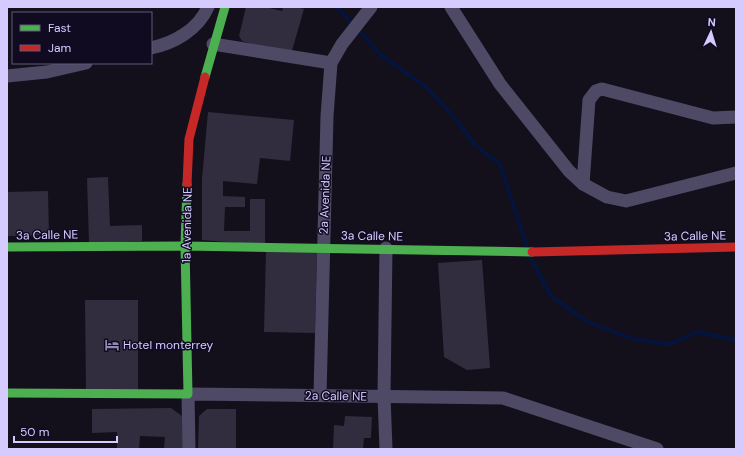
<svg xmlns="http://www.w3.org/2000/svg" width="743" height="456" font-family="'DM Sans',sans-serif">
<rect width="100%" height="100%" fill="#13101c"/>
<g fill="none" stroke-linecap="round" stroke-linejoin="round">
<g stroke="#05143d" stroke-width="4">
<path d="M337,7l44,48 45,32 29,31 20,27 25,19 27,83"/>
<path d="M530,257l21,39 37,26 45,17 37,5 27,-12 39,8"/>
</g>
</g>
<g fill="#312d3f">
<path d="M246,7h19l17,4 1,-4h13l8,2 -13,45 -49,-13 -3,-5z"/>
<path d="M208,112l86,8 -4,41 -30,-3 -3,26 -34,-3v15l22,1v10h-20l-1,24h26v-32h15v46l-63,-5v-61z"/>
<path d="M108,177l2,49 32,-1v16l-53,2 -2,-65z"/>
<path d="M48,191l1,44 -42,1v-44z"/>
<path d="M266,251l51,1 -2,81 -51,-1z"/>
<path d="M482,260l8,108 -23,2 -23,-13 -6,-94z"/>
<path d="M85,300h53v90h-52z"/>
<path d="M171,408l11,8 1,33h-19l1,-12 -25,-1 -1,13h-22v-17l-25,1v-24z"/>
<path d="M207,409h29v40h-38l1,-33z"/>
<path d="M345,416l27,1 -1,21h-7l-1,11h-30l1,-24 10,1z"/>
</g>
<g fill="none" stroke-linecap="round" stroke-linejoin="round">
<g stroke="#4e4a66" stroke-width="13">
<path d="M451,7l49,77 69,87 14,13 24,13 19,4 110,-28"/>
<path d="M213,44l118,19"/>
<path d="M151,48c23,-5 47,-18 57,-41"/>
<path d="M7,76l40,-4 39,-9"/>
<path d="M583,184l6,-84 7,-9 6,-2 111,29 23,-1"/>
<path d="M320,395l7,-279 4,-53 11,-19 29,-37"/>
<path d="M189,449l-1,-55 315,4 154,51"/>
<path d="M386,449l-2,-53 2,-148"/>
</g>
<g stroke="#4caf50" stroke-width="9">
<path d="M205,77l20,-70"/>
<path d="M7,247l178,-1 347,6"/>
<path d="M7,393l181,1 -3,-148 2,-62"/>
</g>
<g stroke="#c62828" stroke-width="9">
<path d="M187,184l2,-45 16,-62"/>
<path d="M532,252l204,-5"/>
</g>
</g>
<defs>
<symbol id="hotel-bare" viewBox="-9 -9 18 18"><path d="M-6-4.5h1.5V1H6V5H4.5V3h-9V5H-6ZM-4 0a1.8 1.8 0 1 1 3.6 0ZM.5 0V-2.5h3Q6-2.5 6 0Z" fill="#928ab0" stroke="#110b21" stroke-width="2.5" paint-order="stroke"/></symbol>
</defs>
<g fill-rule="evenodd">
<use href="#hotel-bare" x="102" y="335" width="20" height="20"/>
</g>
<g text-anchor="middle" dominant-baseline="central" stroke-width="3" stroke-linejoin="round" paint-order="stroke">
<g font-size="12" fill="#d6cbff" stroke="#110b21">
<text transform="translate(325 195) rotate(-88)">2a Avenida NE</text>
<text transform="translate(187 225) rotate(-89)">1a Avenida NE</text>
<text transform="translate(47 235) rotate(-1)">3a Calle NE</text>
<text transform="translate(372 236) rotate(1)">3a Calle NE</text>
<text transform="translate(695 236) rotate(-1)">3a Calle NE</text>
<text transform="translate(336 396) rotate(1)">2a Calle NE</text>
</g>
<g font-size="12" fill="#d6cbff" stroke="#110b21" text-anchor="start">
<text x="123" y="345">Hotel monterrey</text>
</g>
</g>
<rect width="743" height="456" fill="none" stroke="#d6cbff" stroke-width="16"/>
<rect x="12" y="12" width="140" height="52" fill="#110b21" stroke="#60587a"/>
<rect x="20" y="25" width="20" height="6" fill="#4caf50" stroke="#60587a"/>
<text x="48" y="32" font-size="12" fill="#d6cbff">Fast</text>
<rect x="20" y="45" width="20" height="6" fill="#c62828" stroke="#60587a"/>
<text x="48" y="52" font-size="12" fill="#d6cbff">Jam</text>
<g transform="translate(711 32) rotate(4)" stroke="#110b21" stroke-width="3" paint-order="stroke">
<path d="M0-3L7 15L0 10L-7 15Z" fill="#d6cbff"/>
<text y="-6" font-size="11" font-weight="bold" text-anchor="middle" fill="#d6cbff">N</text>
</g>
<path d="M14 436v6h103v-6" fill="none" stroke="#d6cbff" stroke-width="2"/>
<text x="20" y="436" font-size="12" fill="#d6cbff" stroke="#110b21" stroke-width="3" paint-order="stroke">50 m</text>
</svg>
